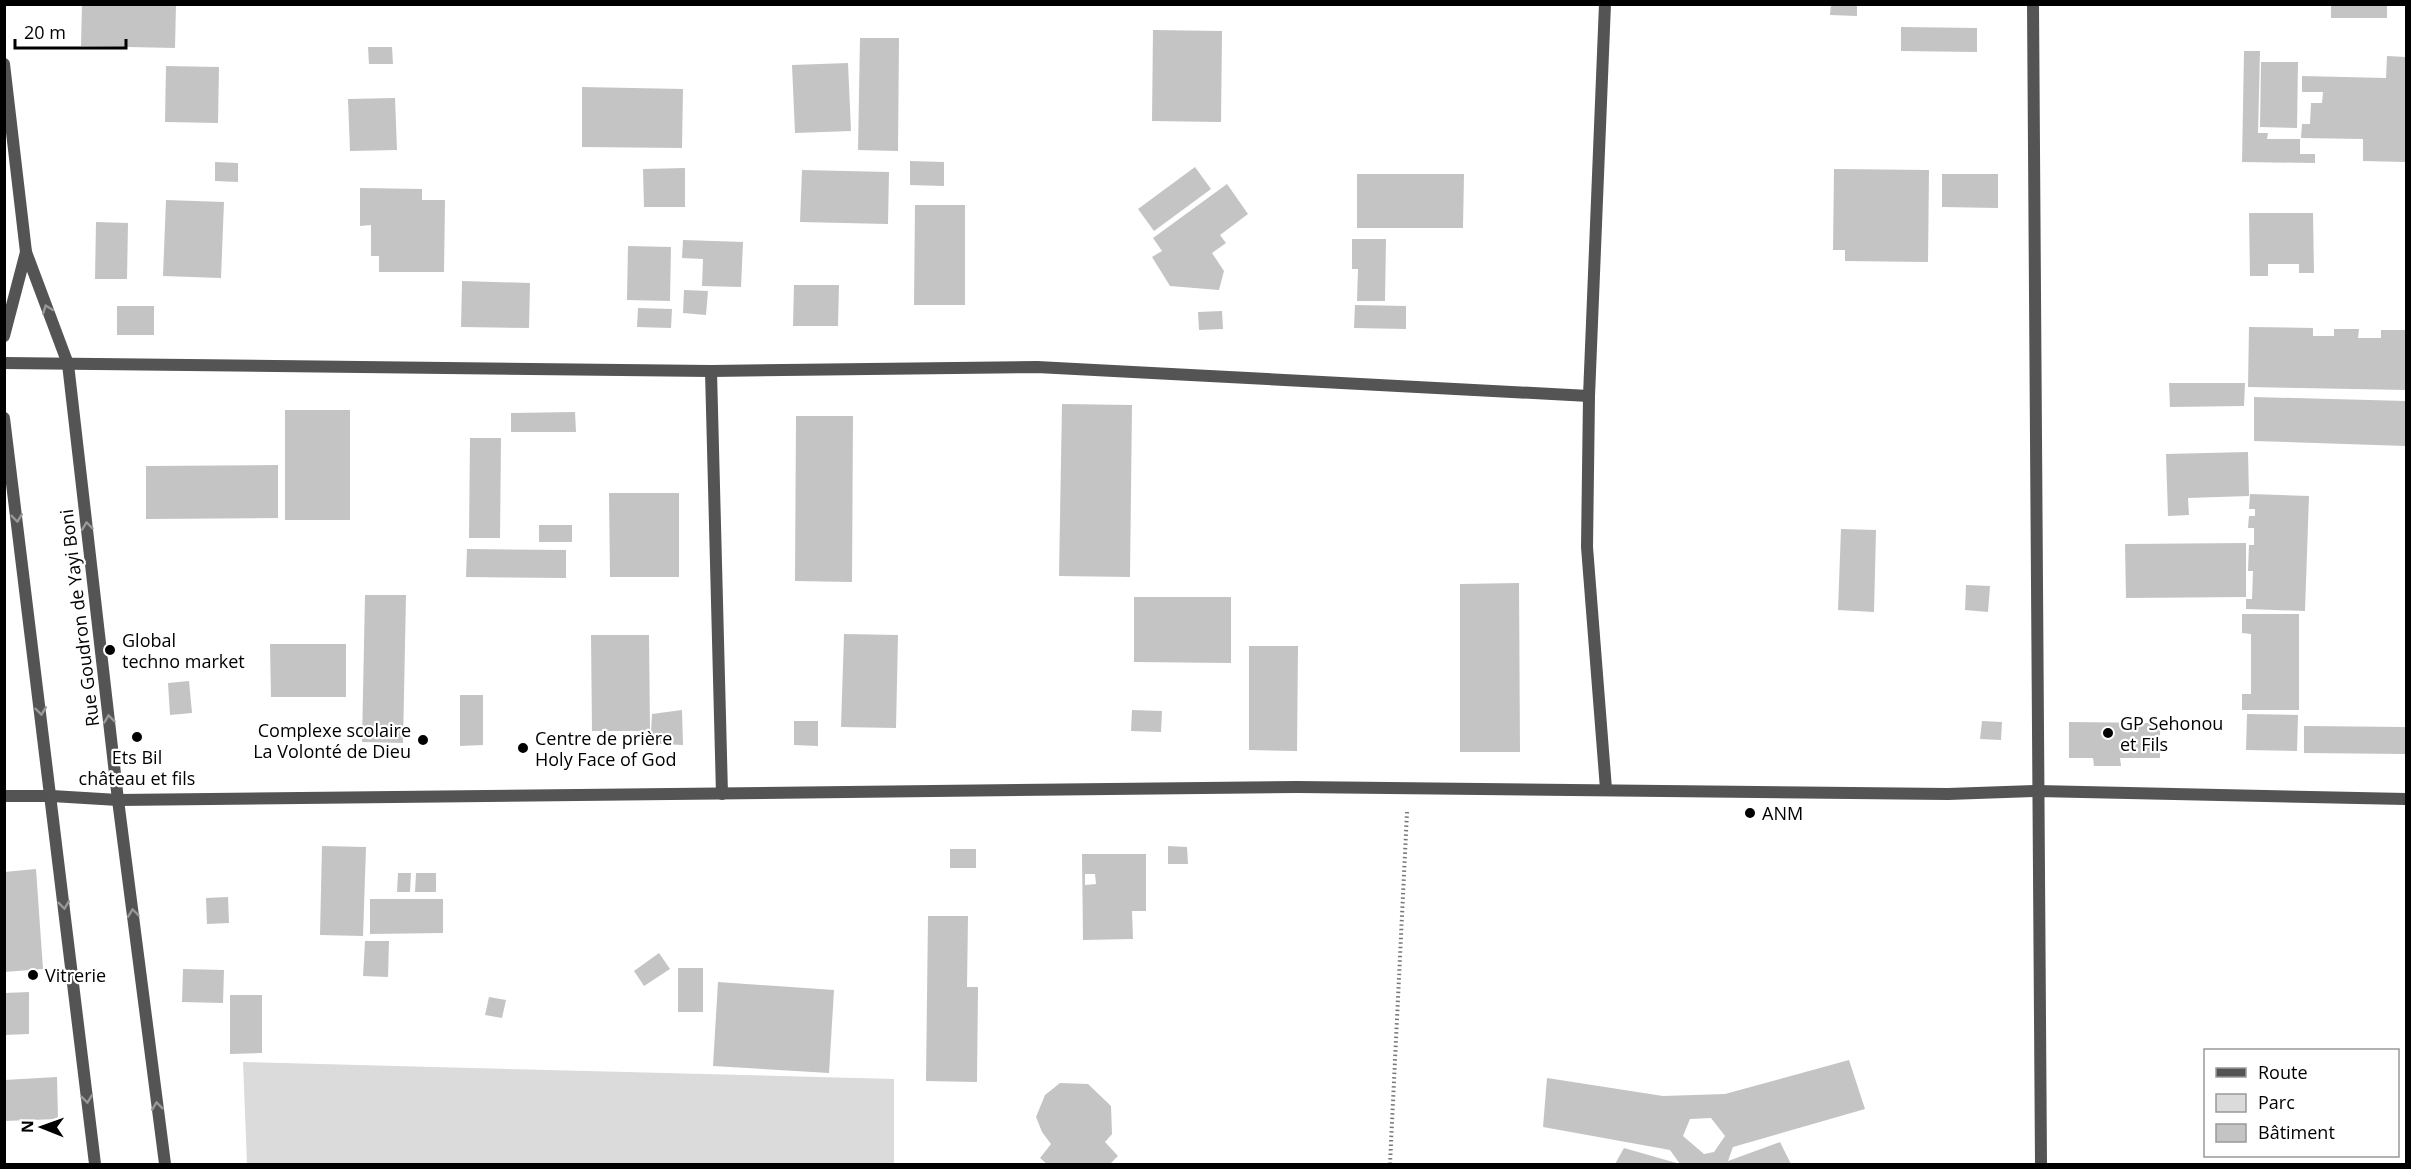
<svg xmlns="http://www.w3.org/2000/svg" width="2411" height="1169" font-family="'Open Sans',sans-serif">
<rect width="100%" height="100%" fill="#fff"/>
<path fill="#dbdbdb" d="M243,1062l651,17v85h-647z"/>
<g fill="#c4c4c4" fill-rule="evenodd">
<path d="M82,4h94l-1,44 -94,-2z"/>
<path d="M1831,4h26v12l-27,-1z"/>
<rect x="2331" y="4" width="56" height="14"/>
<path d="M1901,27l76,1v24l-76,-1z"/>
<path d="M1153,30l69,1 -1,91 -69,-1z"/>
<path d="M860,38h39l-1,113 -40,-1z"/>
<path d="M368,47h24l1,17h-24z"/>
<path d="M2244,51h16l-2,82h10l-1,6h33v15h15v9l-73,-1z"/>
<path d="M2387,56l19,1v105l-43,-1v-22l-62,-1 1,-14h8l1,-21h11l1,-11h-21v-16l84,2z"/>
<path d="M2261,62h37l-1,66 -37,-1z"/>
<path d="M848,63l3,68 -56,2 -3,-68z"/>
<path d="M166,66l53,1 -1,56 -53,-1z"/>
<path d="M582,87l101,2 -1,59 -100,-1z"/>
<path d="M395,98l2,52 -47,1 -2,-52z"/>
<path d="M910,161l34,1v24l-34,-1z"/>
<path d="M215,162l23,1v19l-23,-1z"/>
<path d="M1195,167l16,22 -57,42 -16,-22z"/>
<path d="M685,168v39h-41l-1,-38z"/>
<path d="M1834,169l95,1 -1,92 -83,-1v-11h-12z"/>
<path d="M802,170l87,2 -1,52 -88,-2z"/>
<path d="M1357,174h107l-1,54h-106z"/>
<path d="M1942,174h56v34l-56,-1z"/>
<path d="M1227,184l21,30 -28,21 6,8 -14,10 12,18 -5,19 -49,-4 -18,-29 10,-6 -9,-13z"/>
<path d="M360,188l62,1v11h23l-1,72h-65v-16h-8v-31l-11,1z"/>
<path d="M166,200l58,2 -3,76 -58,-2z"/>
<path d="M915,205h50v100h-51z"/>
<path d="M2249,213h64l1,60h-15v-9h-31v12h-18z"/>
<path d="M96,222l32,1 -1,56h-32z"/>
<path d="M1352,239h34l-1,62h-28l1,-32h-6z"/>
<path d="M683,240l60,2 -2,45 -39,-1 1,-27 -21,-1z"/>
<path d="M628,246l43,1 -1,54 -43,-1z"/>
<path d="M462,281l68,2 -1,45 -68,-1z"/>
<path d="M794,285h45l-1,41h-45z"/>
<path d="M684,290l24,1 -2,24 -23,-2z"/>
<path d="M1355,305l51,1v23l-52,-1z"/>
<rect x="117" y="306" width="37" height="29"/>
<path d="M638,308l34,1 -1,19 -34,-1z"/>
<path d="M1222,311l1,18 -24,1 -1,-18z"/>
<path d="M2249,327l64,1v8h21v-7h25l-1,9h23v-8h25v60l-158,-3z"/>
<path d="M2169,383h76l-1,23 -74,1z"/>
<path d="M2254,397l152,4v45l-152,-5z"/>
<path d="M1062,404l70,1 -2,172 -71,-1z"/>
<rect x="285" y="410" width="65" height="110"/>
<path d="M575,412l1,20h-65v-19z"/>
<path d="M796,416h57l-1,166 -57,-1z"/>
<path d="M470,438h31l-1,100h-31z"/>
<path d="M2248,452l1,44 -61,2 1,17 -21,1 -2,-62z"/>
<path d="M278,465v53l-132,1v-53z"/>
<path d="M609,493h70v84h-69z"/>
<path d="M2250,494l59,2 -4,115 -59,-2v-10h6l1,-28h-5l1,-26h5v-17h-6l1,-12h6v-7h-6z"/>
<rect x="539" y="525" width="33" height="17"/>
<path d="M1841,529l35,1 -2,82 -36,-2z"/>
<path d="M2246,543v54l-120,1 -1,-54z"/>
<path d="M467,549l99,1v28l-100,-1z"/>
<path d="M1519,583l1,169h-60v-168z"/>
<path d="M1966,585l24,1 -2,26 -23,-2z"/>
<path d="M365,595h41l-3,148 -41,-1z"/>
<path d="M1134,597h97v66l-97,-1z"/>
<path d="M2242,614h57v96h-57v-16h9v-60l-9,-1z"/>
<path d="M844,634l54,1 -2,93 -55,-1z"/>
<path d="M591,635h58l1,96h-58z"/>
<path d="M270,644h76v53h-75z"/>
<path d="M1249,646h49l-1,105 -48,-1z"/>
<path d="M189,681l3,32 -22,2 -2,-32z"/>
<path d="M460,695h23v50l-23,1z"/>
<path d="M682,710l1,35 -42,-2v-11h10l1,-18z"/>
<path d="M1132,710l30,1 -1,21 -30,-1z"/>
<path d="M2247,714l51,1 -1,36 -51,-1z"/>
<path d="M794,721h24v25l-24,-1z"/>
<path d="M1982,721l20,1 -1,18 -21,-1z"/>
<path d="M2069,722l91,1v35h-40l1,8h-27l-1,-8h-24z"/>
<path d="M2304,726l102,1v27l-102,-1z"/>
<path d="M322,846l44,1 -3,89 -43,-1z"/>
<path d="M1168,846l19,1 1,17h-20z"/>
<rect x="950" y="849" width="26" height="19"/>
<path d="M1082,854h64v57h-14l1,28 -50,1zM1085,874h10l1,10 -11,1z"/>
<path d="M36,869l7,100 -39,3v-100z"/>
<path d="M398,873h13l-1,19h-13z"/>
<path d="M416,873h20v19h-21z"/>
<path d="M228,897l1,26 -22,1 -1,-26z"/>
<path d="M370,899h73v34l-73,1z"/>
<path d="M928,916h40l-1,71h11l-1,95 -51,-1z"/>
<path d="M365,941h24l-1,36 -25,-1z"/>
<path d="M659,953l11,16 -26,17 -10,-15z"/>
<rect x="678" y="968" width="25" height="44"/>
<path d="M183,969l41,1 -1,33 -41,-1z"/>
<path d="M718,982l116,8 -5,83 -116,-7z"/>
<path d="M29,992v42l-25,1v-42z"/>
<path d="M230,995h32v58l-32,1z"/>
<path d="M489,997l17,3 -4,18 -17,-3z"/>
<path d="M1849,1060l16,49 -132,38 -5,14 52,-19 11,22h-111l-10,-14 -127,-23 4,-49 116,18 62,-2zM1711,1118l14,18 -11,16 -10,2 -21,-18 7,-17z"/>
<path d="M57,1077l1,42 -54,2v-41z"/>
<path d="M1060,1083l28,1 23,22 1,28 -7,8 13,14 -8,8h-63l-7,-6 11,-14 -9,-12 -6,-15 9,-22z"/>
<path d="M1624,1148l56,16h-65z"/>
</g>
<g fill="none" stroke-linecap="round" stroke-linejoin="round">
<path stroke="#767676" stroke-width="4" stroke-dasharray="1.5 3" stroke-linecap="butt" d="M1390,1164l17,-352"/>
<g stroke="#545454" stroke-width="12">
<path d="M1605,4l-16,392 -2,151 19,242"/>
<path d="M2033,4l8,1160"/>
<path d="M4,363l707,8 326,-4 552,29"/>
<path d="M711,371l11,423"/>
<path d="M4,796h48"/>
</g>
<g stroke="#545454" stroke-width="12">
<path d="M4,64l22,188 42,112 50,436 47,364"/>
<path d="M4,336l22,-84"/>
<path d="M4,418l91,746"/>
<path d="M52,796l66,4 1179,-13 651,7 89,-3 369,8"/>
</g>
</g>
<defs><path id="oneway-chevron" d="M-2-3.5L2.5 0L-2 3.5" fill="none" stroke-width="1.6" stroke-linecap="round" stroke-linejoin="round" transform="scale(1.5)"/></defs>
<g stroke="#989898">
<use href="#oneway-chevron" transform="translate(47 309) rotate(-110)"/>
<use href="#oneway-chevron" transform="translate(17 518) rotate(83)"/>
<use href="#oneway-chevron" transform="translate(87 526) rotate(-97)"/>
<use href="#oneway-chevron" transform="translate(41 711) rotate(83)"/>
<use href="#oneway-chevron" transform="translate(109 719) rotate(-97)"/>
<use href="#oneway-chevron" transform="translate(64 905) rotate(83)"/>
<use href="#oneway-chevron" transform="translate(133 913) rotate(-97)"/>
<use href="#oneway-chevron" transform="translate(87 1099) rotate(83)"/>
<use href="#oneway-chevron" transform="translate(157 1106) rotate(-97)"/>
</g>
<g fill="#000" stroke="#fff" stroke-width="2">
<circle cx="110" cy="650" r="6"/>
<circle cx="2108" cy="733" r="6"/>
<circle cx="137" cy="737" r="6"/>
<circle cx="423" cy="740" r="6"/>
<circle cx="523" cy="748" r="6"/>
<circle cx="1750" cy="813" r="6"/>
<circle cx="33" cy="975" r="6"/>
</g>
<g text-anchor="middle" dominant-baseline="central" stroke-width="4.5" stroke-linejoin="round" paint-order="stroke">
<g font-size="18" fill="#000" stroke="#fff">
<text transform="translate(79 618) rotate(-97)">Rue Goudron de Yayi Boni</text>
</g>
<g font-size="18" fill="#000" stroke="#fff" text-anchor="start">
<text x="122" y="640">Global<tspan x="122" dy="21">techno market</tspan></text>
<text x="2120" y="723">GP Sehonou<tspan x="2120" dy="21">et Fils</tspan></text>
<text x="411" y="730" text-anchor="end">Complexe scolaire<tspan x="411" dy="21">La Volonté de Dieu</tspan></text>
<text x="535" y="738">Centre de prière<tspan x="535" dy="21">Holy Face of God</tspan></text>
<text x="137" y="757" text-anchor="middle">Ets Bil<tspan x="137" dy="21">château et fils</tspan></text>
<text x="1762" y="813">ANM</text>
<text x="45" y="975">Vitrerie</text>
</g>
</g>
<rect width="2411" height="1169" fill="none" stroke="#000000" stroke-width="12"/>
<rect x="2204" y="1049" width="195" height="108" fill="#ffffff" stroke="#999999" stroke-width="1.5"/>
<rect x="2216" y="1068" width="30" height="9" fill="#545454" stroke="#999999" stroke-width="1.5"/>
<text x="2258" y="1079" font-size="18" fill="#000000">Route</text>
<rect x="2216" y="1094" width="30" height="18" fill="#dbdbdb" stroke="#999999" stroke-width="1.5"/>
<text x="2258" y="1109" font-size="18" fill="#000000">Parc</text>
<rect x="2216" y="1124" width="30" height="18" fill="#c4c4c4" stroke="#999999" stroke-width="1.5"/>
<text x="2258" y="1139" font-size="18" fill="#000000">Bâtiment</text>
<g transform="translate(42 1127) rotate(271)" stroke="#ffffff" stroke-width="4.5" paint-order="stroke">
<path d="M0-4.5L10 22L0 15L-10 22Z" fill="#000000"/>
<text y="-9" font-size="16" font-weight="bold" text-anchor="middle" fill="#000000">N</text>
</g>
<path d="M15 39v9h111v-9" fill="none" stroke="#000000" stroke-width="3"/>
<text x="24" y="39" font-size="18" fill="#000000" stroke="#ffffff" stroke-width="4.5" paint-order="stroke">20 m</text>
</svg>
